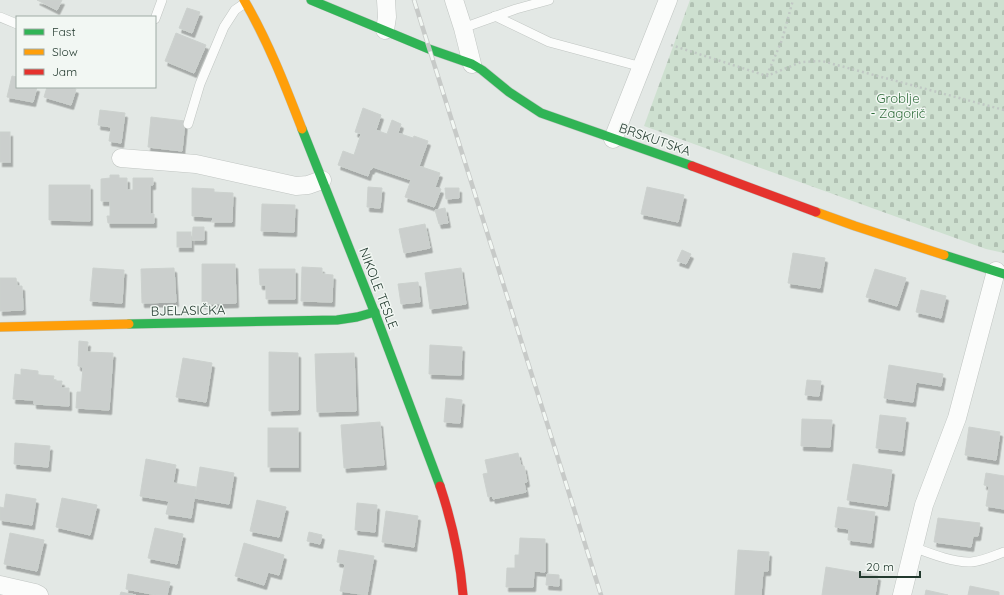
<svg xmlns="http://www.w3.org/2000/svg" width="1004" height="595" font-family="Quicksand,sans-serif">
<defs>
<pattern id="cemetery-stones" width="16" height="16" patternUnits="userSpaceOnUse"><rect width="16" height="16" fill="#cee0d0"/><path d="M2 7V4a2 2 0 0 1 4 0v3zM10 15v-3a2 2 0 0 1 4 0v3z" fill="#b1c1b3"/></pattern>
<filter id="shadow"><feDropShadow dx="2.5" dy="4.5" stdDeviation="0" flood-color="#0004"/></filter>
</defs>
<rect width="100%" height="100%" fill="#e3e8e5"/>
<path fill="url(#cemetery-stones)" d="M690,0h314v253l-18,-4 -342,-123z"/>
<g fill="#cbcfcd" stroke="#ccd1ce" filter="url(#shadow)">
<path d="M37,0h25l-5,10z"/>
<path d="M187,8l13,4 -8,21 -13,-5z"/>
<path d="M176,33l30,12 -12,28 -29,-12z"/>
<path d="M12,76l5,1v10h20l-4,15 -26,-5z"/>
<path d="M47,87h23l6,2 -5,16 -27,-8z"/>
<path d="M363,108l18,7 -5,15 11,4 5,-14 9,4 -3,9 15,5 1,-2 14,5 -9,25 21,7 -5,14 6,2 -7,18 -29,-10 6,-17 -38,-13 -2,3 -1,-1 -2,7 -30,-11 5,-14 11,4 7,-21 -6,-2z"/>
<path d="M100,110l25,3 -4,30 -12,-2 2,-14 -13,-2z"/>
<path d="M151,117l34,4 -3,30 -34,-4z"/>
<rect x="0" y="132" width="10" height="30"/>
<path d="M110,175h9v3h8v12h6v-12h20v7h-3v29h4v9h-46l-1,-7h3v-15h-9v-22l9,-1z"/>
<path d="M49,185h41v36l-41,-1z"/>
<path d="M368,187l14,1 -2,20 -13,-1z"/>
<path d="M647,187l37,8 -6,27 -37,-8z"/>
<path d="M192,188l22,1v3l19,1 -1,29h-20l1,-5 -21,-1z"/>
<path d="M445,188h14v10l-13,1z"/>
<path d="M262,204l33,1 -1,27 -33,-1z"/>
<path d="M445,208l3,15 -9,1 -4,-14z"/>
<path d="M425,224l5,24 -26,5 -5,-24z"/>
<path d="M193,227h11v13h-12z"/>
<rect x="177" y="232" width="14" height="15"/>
<path d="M682,250l9,4 -5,10 -9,-3z"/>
<path d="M793,253l32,5 -5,30 -32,-5z"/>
<path d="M202,264h33l1,39 -34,1z"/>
<path d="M302,267l20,1v6l11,1 -1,27 -31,-1z"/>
<path d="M93,268l31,2 -2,33 -32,-2z"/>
<path d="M174,268l2,34 -34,1 -1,-34z"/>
<path d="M461,268l5,36 -36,5 -5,-36z"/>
<path d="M259,269h36v30h-29v-14h-6z"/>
<path d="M875,269l31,9 -9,28 -31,-9z"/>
<path d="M0,278h16l1,8h5l1,24 -23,1z"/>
<path d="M418,282l2,20 -19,2 -3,-20z"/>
<path d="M921,290l25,6 -5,22 -25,-6z"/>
<path d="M79,341l9,1 -1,10 26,1 -4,57 -33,-2 1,-16h4l2,-25 -5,-1z"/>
<path d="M430,345l32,2 -1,28 -32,-1z"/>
<path d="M269,352l29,1v57l-29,1z"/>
<path d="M354,353l2,58 -39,1 -2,-58z"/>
<path d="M183,358l29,5 -6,39 -30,-5z"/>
<path d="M889,365l54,9 -2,12 -25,-4 -3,20 -29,-4z"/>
<path d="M21,369l17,2v4l16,1 -1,5h9l-1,7h8v18l-35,-2v-4l-21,-1 2,-25 6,1z"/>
<path d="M807,380l14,1 -2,15 -14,-1z"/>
<path d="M446,398l16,2 -2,23 -16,-1z"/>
<path d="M880,415l26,3 -4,33 -26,-3z"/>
<path d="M802,419l30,1 -2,27 -29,-1z"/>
<path d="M380,422l4,43 -40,3 -3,-43z"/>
<path d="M969,427l31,5 -4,28 -31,-5z"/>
<rect x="268" y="428" width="30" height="39"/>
<path d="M15,443l35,3 -2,21 -34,-3z"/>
<path d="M518,453l3,13h3l3,16 -3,1 2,9 -33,7 -1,-3 -4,1 -5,-23 5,-1 -3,-13z"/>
<path d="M146,459l30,6 -3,18 23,4 -5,31 -25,-4 3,-13 -29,-5z"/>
<path d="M853,464l39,6 -5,36 -40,-6z"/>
<path d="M200,467l34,6 -5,31 -34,-6z"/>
<path d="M986,473l18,3v33l-18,-3 3,-20 -5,-1z"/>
<path d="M6,494l30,5 -4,26 -32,-5v-13l4,1z"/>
<path d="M62,498l35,7 -7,30 -34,-8z"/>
<path d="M257,500l29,7 -7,30 -29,-6z"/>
<path d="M357,503l20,2 -2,27 -20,-2z"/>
<path d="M838,507l37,5 -4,31 -23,-3 1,-11 -14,-2z"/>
<path d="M386,511l32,5 -4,31 -32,-5z"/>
<path d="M938,518l42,5 -2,13h-5l-2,11 -37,-5z"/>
<path d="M155,528l28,6 -6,30 -29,-6z"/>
<path d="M309,532l13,3 -2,9 -13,-3z"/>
<path d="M10,533l34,7 -7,31 -33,-7z"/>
<path d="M520,538l25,1v33l-11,-1 -1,16h-27l1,-19h8v-13h4z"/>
<path d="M244,543l40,12 -5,20 -11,-3 -4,13 -29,-9z"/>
<path d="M339,550l35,6 -7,39 -27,-4 5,-27 -8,-2z"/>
<path d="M738,550l31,2 -1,19h-5l-2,24h-26z"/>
<path d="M826,567l52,9 -3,19h-53z"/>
<path d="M128,574l42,8 -3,13h-11l-30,-6z"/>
<path d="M547,574l12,1v11l-13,-1z"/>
<path d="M970,586l29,6v3h-31z"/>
<path d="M926,590l22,5h-23z"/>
<path d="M121,592l15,3h-16z"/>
</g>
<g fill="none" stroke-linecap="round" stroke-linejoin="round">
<defs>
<g id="lane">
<path d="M495,16l54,26 93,25"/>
<path d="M0,17l17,7"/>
<path d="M155,19l7,-19"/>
<path d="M463,28l53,-19 33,-9"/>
<path d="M188,124l12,-40 24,-57 11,-17 10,-7"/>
<path d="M913,547c16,6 41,16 58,15 12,-1 22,-6 33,-10"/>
</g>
<g id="street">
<path d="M454,0l9,28 9,36"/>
<path d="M385,30l2,-13 -1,-17"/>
<path d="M613,139l55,-139"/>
<path d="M121,158l75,6 100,22 12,-1 14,-5"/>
<path d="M0,585l35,8 4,2"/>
<path d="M902,595l22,-90 33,-87 39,-147"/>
</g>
<g id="fast">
<path d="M311,0l118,49 43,15 10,6 27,22 32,21 151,53"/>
<path d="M302,129l74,187 64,170"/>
<path d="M944,255l60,19"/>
<path d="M129,324l208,-4 20,-3 18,-5"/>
</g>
<g id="slow">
<path d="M244,0c24,41 41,85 58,129"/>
<path d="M816,212l39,14 89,29"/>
<path d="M0,327l129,-3"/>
</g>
<g id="jam">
<path d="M692,166l124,46"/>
<path d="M440,486c12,36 20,72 23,109"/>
</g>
</defs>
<use href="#lane" stroke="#c0c5c2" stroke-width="10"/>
<use href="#street" stroke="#c0c5c2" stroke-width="19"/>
<use href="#fast" stroke="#c0c6c2" stroke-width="10"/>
<use href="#slow" stroke="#c0c6c2" stroke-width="10"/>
<use href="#jam" stroke="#c0c6c2" stroke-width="10"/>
<g stroke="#c0c8c4" stroke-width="2.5" stroke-dasharray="2 3" stroke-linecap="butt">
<path d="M671,45l96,31 34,-14 21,-1 182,49"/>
<path d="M767,75l15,-35 11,-40"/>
</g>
<use href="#lane" stroke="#fbfcfb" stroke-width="9"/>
<use href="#street" stroke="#fbfcfb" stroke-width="18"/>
<use href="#fast" stroke="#30b455" stroke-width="9"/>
<use href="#slow" stroke="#ff9f0a" stroke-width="9"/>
<use href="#jam" stroke="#e5322d" stroke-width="9"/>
<defs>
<path id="rail" d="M414,0l187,595"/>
</defs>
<use href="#rail" stroke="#c7cac8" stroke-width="4.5"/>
<use href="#rail" stroke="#f2f7f3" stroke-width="3" stroke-dasharray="9" stroke-linecap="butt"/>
</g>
<g text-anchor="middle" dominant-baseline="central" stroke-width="3" stroke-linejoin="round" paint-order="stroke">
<g font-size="13" fill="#316d3c" stroke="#f2f7f3">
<text x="898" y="98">Groblje<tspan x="898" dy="15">- Zagorič</tspan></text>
</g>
<g font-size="13" fill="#233a2f" stroke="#f2f7f3">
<text transform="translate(655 139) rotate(19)">BRSKUTSKA</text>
<text transform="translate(379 288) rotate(69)">NIKOLE TESLE</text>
<text transform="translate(188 310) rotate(-1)">BJELASIČKA</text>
</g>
</g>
<rect x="16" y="16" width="140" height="72" fill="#f2f7f3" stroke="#9faba5"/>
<rect x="24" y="29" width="20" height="6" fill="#30b455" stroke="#9faba5"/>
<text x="52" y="36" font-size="12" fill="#233a2f">Fast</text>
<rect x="24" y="49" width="20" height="6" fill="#ff9f0a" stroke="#9faba5"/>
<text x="52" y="56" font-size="12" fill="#233a2f">Slow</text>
<rect x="24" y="69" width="20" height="6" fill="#e5322d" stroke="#9faba5"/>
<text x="52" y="76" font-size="12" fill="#233a2f">Jam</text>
<path d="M860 571v6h60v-6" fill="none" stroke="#233a2f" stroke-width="2"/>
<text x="866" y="571" font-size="12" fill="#233a2f" stroke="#f2f7f3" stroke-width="3" paint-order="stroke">20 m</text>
</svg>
